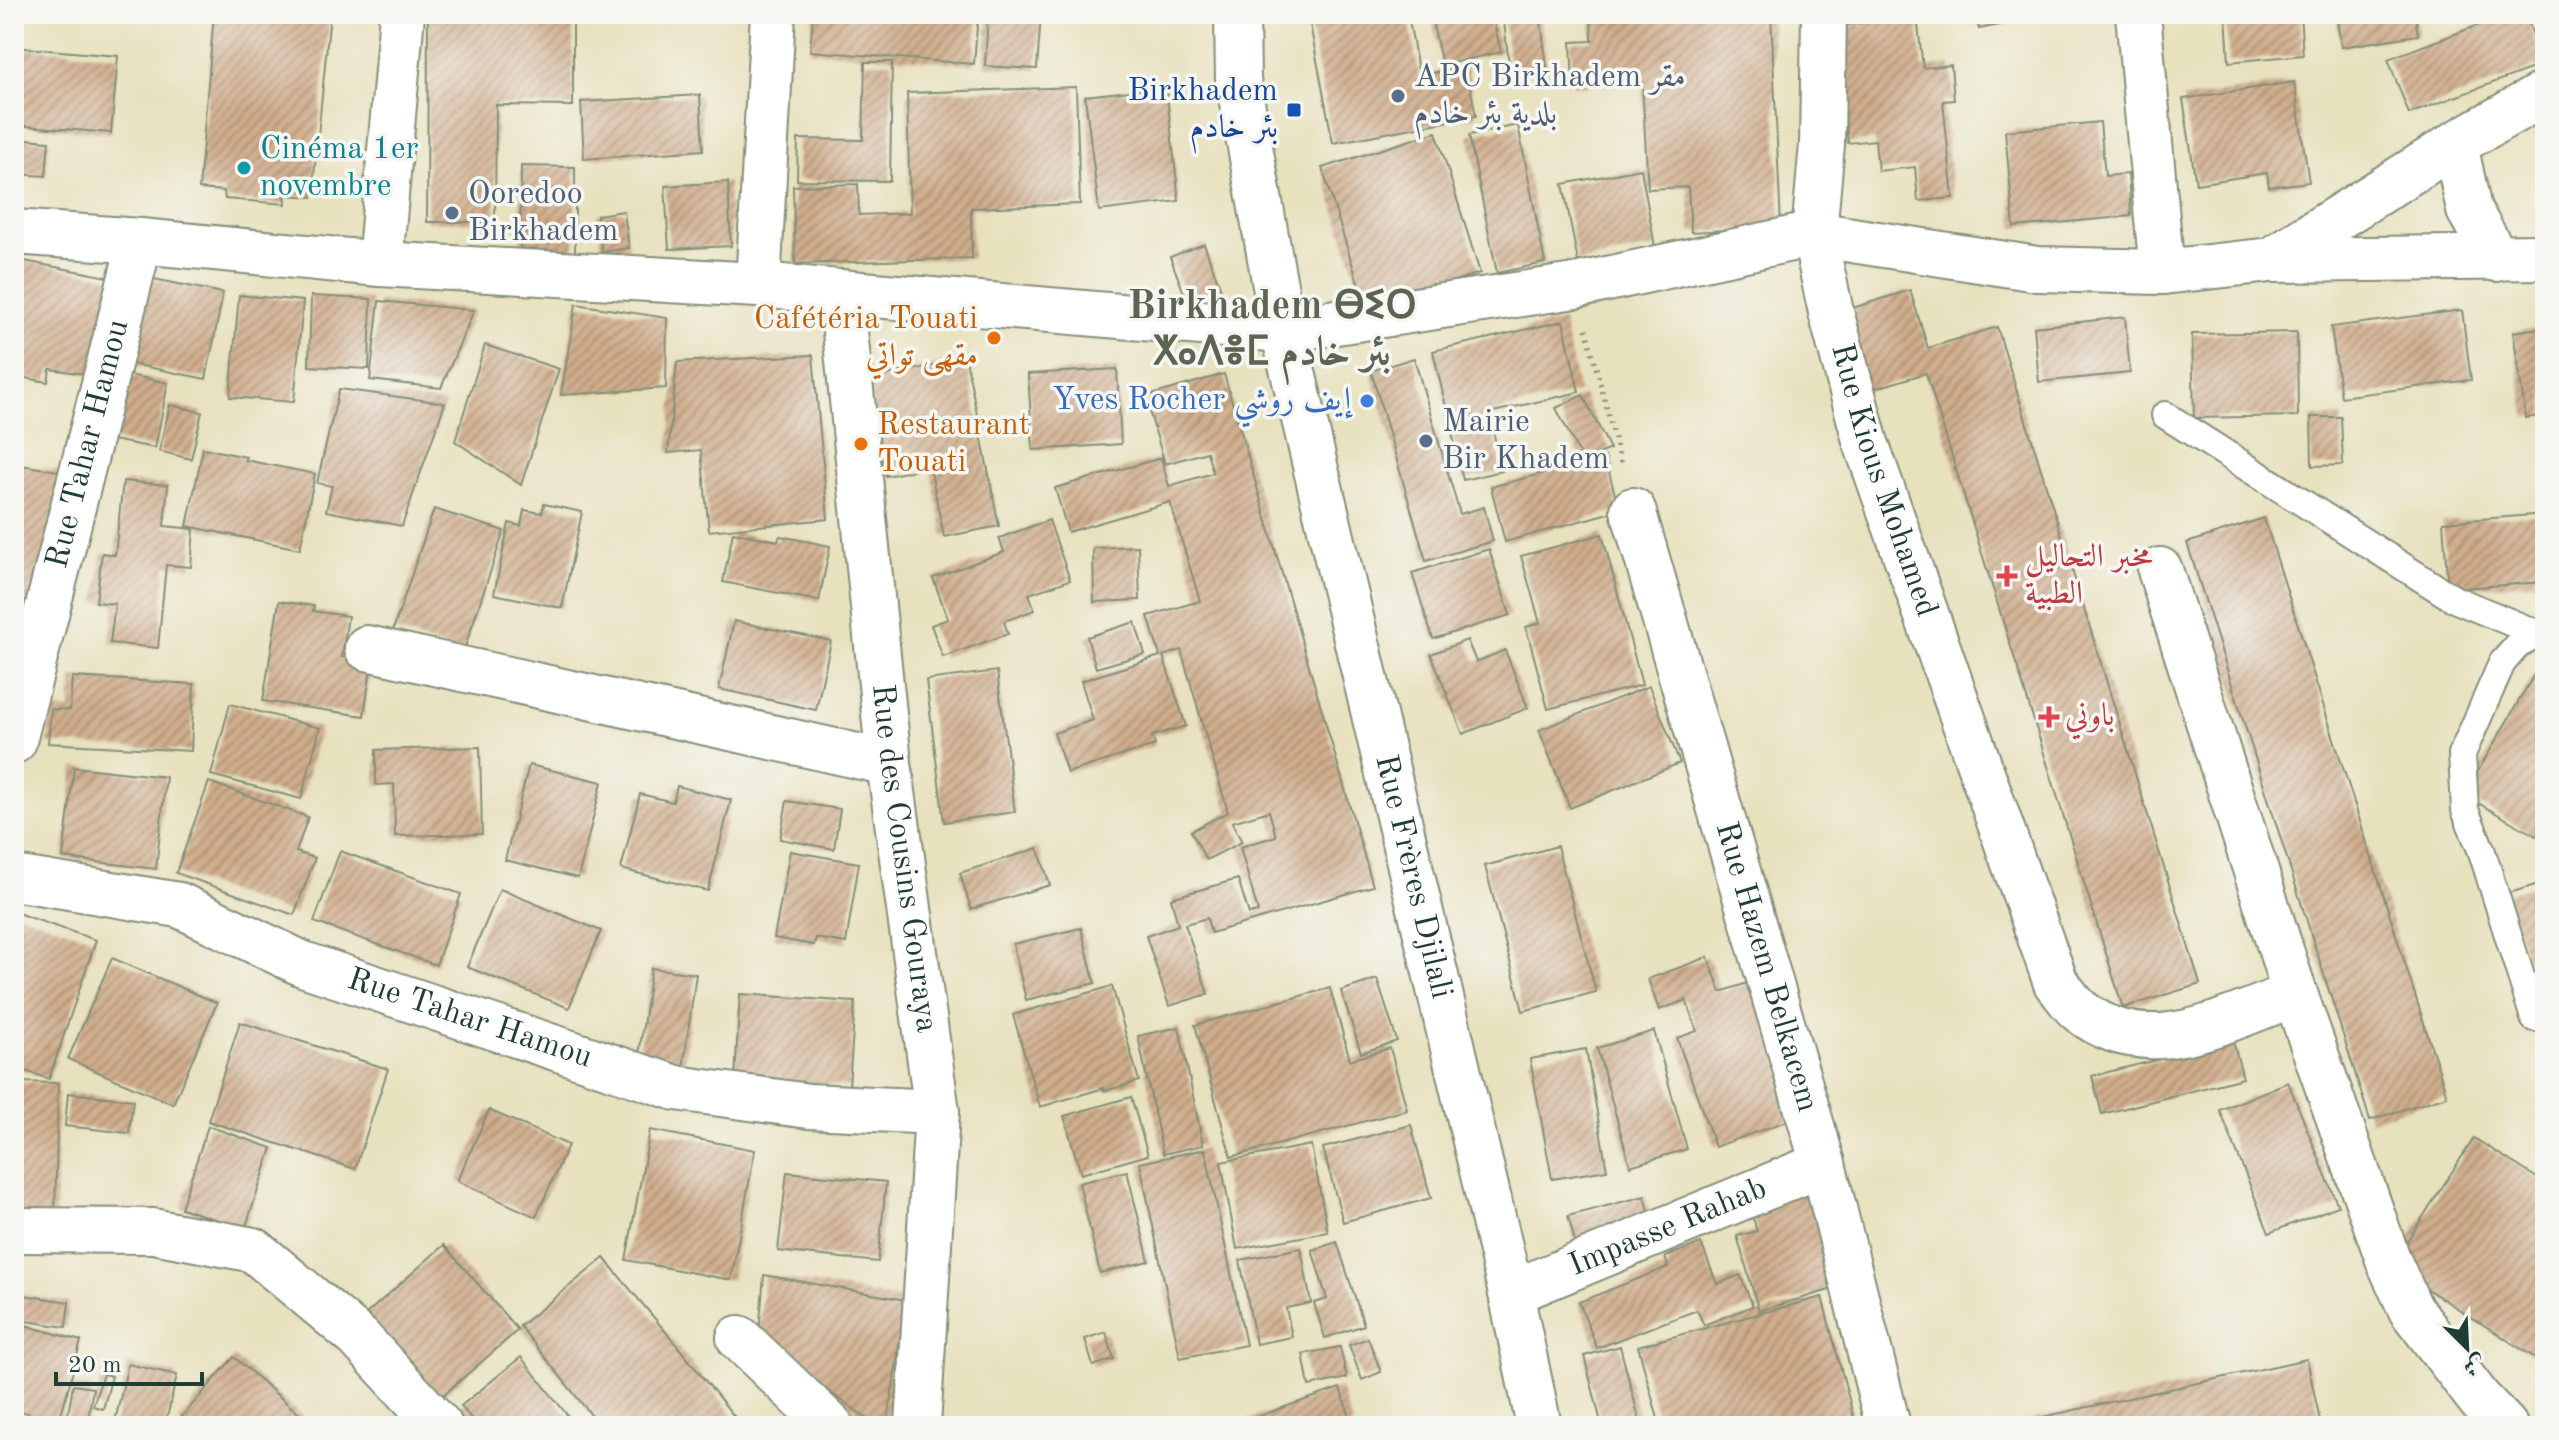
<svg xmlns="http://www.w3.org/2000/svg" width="2559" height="1440" font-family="'Old Standard TT',Amiri,'Noto Sans Tifinagh',serif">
<defs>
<pattern id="building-hatch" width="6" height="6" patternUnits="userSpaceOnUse" patternTransform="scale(2)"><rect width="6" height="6" fill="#d0ad8c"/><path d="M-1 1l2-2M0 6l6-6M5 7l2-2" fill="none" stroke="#a88e73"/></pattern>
</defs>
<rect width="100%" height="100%" fill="#f6f6f2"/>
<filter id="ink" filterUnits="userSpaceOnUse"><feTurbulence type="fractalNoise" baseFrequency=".0125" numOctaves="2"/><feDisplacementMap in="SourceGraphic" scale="16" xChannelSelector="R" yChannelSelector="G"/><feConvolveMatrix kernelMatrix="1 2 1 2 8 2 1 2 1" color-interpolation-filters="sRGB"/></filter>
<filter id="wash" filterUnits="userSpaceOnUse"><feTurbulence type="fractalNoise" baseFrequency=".006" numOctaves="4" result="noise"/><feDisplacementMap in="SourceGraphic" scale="32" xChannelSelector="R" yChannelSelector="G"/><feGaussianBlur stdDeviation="1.8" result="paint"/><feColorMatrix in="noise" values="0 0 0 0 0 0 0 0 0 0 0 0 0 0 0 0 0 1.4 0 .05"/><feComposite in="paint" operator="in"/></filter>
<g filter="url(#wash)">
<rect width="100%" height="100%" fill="#e8e1be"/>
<g id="blocks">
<g fill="url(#building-hatch)">
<path d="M214,14h116l-18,183 -27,-2 1,9 -61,-5 -1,-8 -25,-2z"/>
<path d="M428,14h145v92l-77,-1 -1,117h-68z"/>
<path d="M813,14h165l-4,50 -164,-13z"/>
<path d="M988,14h53l-4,55 -52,-3z"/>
<path d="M1308,14h100l11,62 47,-10 10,50 -143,27z"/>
<path d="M1439,14h53l9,38 -59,13 -11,-49z"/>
<path d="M1503,14h37l7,54 -37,4z"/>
<path d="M1591,14h180l10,213 -90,5 -3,-45 -40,2 -6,-107 -69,4 -2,-44 21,-1z"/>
<path d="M1976,14h71l1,1 -69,14z"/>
<path d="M2226,14h74l3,41 -74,7z"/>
<path d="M2336,14h79l3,21 -77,12z"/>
<path d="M2467,14h20v1l-19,4z"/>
<path d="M2508,14h17l19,50 -135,50 -21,-55z"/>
<path d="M1917,17l6,51 28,-3 3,35 -11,1 10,97 -35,3 -3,-34 -37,4 -3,-31 -27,3 -12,-117z"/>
<path d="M14,47l104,9 -7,77 -97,-8z"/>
<path d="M865,62h27l-2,119 -93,-1 1,-41 65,1z"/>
<path d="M2294,82l15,100 -40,5 -2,-14 -71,11 -13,-85z"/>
<path d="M1076,87l4,117 -109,4 1,50 -177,6 -2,-78 65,-2 1,31 51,-2 -3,-120z"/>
<path d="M1166,87l13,114 -80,10 -14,-115z"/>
<path d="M700,95l3,55 -119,9 -3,-57z"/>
<path d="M2100,122l5,54 23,-2 3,42 -117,11 -9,-96z"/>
<path d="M1518,125l27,138 -48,10 -28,-138z"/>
<path d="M1436,132l44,141 -114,35 -44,-140z"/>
<path d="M14,138l35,3 -3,35 -32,-2z"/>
<path d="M521,166l54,1v91h-55z"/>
<path d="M1641,169l14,78 -77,15 -15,-78z"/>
<path d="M728,182l3,64 -62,3 -4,-63z"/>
<path d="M624,211l5,37 -27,4 -5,-37z"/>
<path d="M1204,244l17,46 -33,13 -18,-46z"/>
<path d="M14,259l104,20 -27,96 -41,-6 -2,13 -34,-6z"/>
<path d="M144,277l79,16 -17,86 -79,-16z"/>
<path d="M1910,290l18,58 69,-21 203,657 -77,24 -197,-635 -65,20 -24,-80z"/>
<path d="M239,295l64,6 -9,101 -64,-5z"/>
<path d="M311,296l60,3 -2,70 -60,-3z"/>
<path d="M379,301l95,9 -33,78 -71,-8z"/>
<path d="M576,304l91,14 -1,70 -105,7z"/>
<path d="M2462,310l9,70 -130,17 -10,-70z"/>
<path d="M2125,317l5,56 -91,9 -5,-55z"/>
<path d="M1563,321l16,71 -90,21 13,58 -39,9 -30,-129z"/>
<path d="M2545,327v88l-19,3 -13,-86z"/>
<path d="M2297,332l1,84 -104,2 -2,-84z"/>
<path d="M485,345l74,24 -38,116 -66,-44z"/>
<path d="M813,355l15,164 -119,12 -8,-81 -33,3 9,-91z"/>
<path d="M1414,358l46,156 24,-7 9,34 -67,20 -55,-190z"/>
<path d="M966,359l33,167 -55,11 -14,-70 -44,9 -19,-97z"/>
<path d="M1117,369l4,75 -88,6 -5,-76z"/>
<path d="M120,373l48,10 -13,65 -48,-9z"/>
<path d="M1224,374l149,512 -162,47 -4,-15 -22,6 23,70 -39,12 -23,-70 32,-11 -7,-27 67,-19 11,35 9,-2 -18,-65 36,-11 -7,-25 -37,11 10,20 -36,18 -15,-29 37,-19 -47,-162 -18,6 23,70 -34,10 3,9 -88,28 -13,-40 39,-13 -12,-39 79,-25 -12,-40 52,-15 -30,-99 -102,30 -13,-44 106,-30 8,28 44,-13 -6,-21 -42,12 -20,-67z"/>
<path d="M339,389l106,14 -43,123 -76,-15 6,-25 -15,-3z"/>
<path d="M1583,395l27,54 -27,12 -27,-53z"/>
<path d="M170,405l32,7 -11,47 -32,-8z"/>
<path d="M2311,417h30l2,48 -31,1z"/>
<path d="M203,448l43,9 -1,3 70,14 -15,75 -113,-23z"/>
<path d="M1605,457l14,53 -114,32 -14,-55z"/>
<path d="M14,464l57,9 -27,169 -30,-4z"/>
<path d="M123,481l45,4 -4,41 30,3 -3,38 -25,-2 -8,83 -48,-5 5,-39 -19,-2 6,-49 13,2z"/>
<path d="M544,504l38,8 -20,96 -68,-14 15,-71 12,3 3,-16 18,3z"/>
<path d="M434,509l70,22 -41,122 -70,-23z"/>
<path d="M2545,514v68l-97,7 -5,-67z"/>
<path d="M2264,518l183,578 -77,24 -183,-577z"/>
<path d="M1049,520l21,60 -41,14 6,16 -31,11 4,13 -65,23 -12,-32 17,-6 -15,-41 71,-26 -5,-14z"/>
<path d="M733,532l45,9 2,-5 50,10 -11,55 -96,-19z"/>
<path d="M1602,534l40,151 -94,24 -22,-82 14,-4 -19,-67z"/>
<path d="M1138,546l2,54 -46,2 -1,-54z"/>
<path d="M1489,549l21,66 -77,24 -21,-66z"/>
<path d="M279,601l35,5 -1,5 35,5 -6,41 30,4 -8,55 -101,-15z"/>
<path d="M734,621l97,20 -15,69 -97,-21z"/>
<path d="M1135,622l10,32 -49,14 -9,-31z"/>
<path d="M1467,640l9,22 29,-12 23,58 -65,26 -32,-80z"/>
<path d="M2545,656v165l-9,15 -72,-41z"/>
<path d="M997,671l18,141 -71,10 -18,-142z"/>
<path d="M72,677l122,7 -3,67 -143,-8 3,-34 19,1z"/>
<path d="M1649,686l31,77 -110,45 -31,-78z"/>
<path d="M230,704l90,24 -19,71 -90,-24z"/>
<path d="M480,747l2,87 -87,2 -1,-52 -18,1v-35z"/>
<path d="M529,765l73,17 -24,96 -73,-18z"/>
<path d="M74,767l92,10 -10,92 -93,-11z"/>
<path d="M209,782l99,35 -12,35 19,6 -21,57 -118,-42z"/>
<path d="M677,786l54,14 -23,91 -87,-22 19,-75 33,8z"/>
<path d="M787,801l53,8 -6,40 -54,-10z"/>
<path d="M1557,846l39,146 -73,19 -38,-145z"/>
<path d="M1038,848l12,37 -79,24 -11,-36z"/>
<path d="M340,851l121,43 -25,71 -122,-43z"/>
<path d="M790,851l69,12 -13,80 -30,-5 -2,7 -40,-7z"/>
<path d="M2545,882v134l-39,-122z"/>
<path d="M500,889l101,42 -32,77 -102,-41z"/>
<path d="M14,912l82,28 -47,139 -35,-12z"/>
<path d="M1081,928l14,55 -69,17 -13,-56z"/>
<path d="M1708,957l13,35 29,-10 48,135 -83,30 -38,-109 20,-7 -11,-31 -27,10 -11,-31z"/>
<path d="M112,958l105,45 -44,101 -105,-45z"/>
<path d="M651,968l45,6 -14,102 -45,-6z"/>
<path d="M1377,979l20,62 -36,12 -20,-62z"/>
<path d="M1112,986l27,95 -34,10 -1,-3 -64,19 -27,-92z"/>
<path d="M1330,988l20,72 40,-12 17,62 -176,47 -36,-132z"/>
<path d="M740,994l115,8 -6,84 -114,-8z"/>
<path d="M240,1022l148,47 -33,100 -147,-48z"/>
<path d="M1179,1027l24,118 -40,9 -25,-118z"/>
<path d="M1654,1031l33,118 -57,17 -33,-118z"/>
<path d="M2233,1041l10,37 -141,36 -10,-38z"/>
<path d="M1586,1049l21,121 -55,9 -22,-120z"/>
<path d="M14,1082l44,1 -3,135 -41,-1z"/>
<path d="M2288,1082l50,124 -69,27 -49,-123z"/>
<path d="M68,1093l65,7 -4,33 -64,-7z"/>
<path d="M1131,1097l17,58 -67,19 -17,-58z"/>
<path d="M489,1110l79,35 -32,72 -79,-36z"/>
<path d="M1411,1125l20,73 -88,24 -20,-74z"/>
<path d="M208,1126l64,22 -27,81 -64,-21z"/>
<path d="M650,1130l105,20 -24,130 -105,-20z"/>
<path d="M2474,1138l71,45v181l-154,-98z"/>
<path d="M1311,1145l17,87 -91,17 -16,-87z"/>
<path d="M1205,1149l41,196 -66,13 -40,-195z"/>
<path d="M1127,1171l22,90 -49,12 -21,-90z"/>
<path d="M787,1172l99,10 -8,80 -100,-11z"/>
<path d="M1805,1185l31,103 -77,23 -22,-75 20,-5 -9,-29z"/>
<path d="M1645,1196l9,34 -77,20 -9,-34z"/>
<path d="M1337,1242l27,83 -39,13 -11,-35 13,-4 -15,-49z"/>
<path d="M1701,1243l16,41 23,-9 13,31 -49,19 -7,-15 -100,38 -18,-46 89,-35 -3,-10z"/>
<path d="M444,1245l74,85 -78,68 -74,-84z"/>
<path d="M1301,1248l10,55 -25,5 6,29 -36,7 -16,-84z"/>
<path d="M604,1258l67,80 71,88h-142l-80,-100z"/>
<path d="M764,1275l142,25 -19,126h-9l-54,-38 -65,-55z"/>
<path d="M23,1295l46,7 -3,25 -47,-7z"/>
<path d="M1822,1297l34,129h-196l-22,-80z"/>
<path d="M14,1322l67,19 -22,81 -45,-13z"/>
<path d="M1106,1332l8,27 -21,7 -8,-27z"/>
<path d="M1368,1338l13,34 -19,8 -13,-35z"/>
<path d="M1620,1346l21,80h-39l-18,-70z"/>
<path d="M1340,1347l7,31 -38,8 -6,-32z"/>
<path d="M234,1357l79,69h-130l-5,-5z"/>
<path d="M521,1357l55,69h-99l-16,-20z"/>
<path d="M2307,1359l14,67h-314l-1,-1z"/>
<path d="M128,1364l49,11 -12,51h-51z"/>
<path d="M103,1374l9,2 -9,33 -10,-3z"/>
<path d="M73,1385l20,3 -6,38h-21z"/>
<path d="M1340,1388l13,38h-113l-1,-3z"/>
</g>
</g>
</g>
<g filter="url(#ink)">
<use href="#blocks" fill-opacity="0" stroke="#848f79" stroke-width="2"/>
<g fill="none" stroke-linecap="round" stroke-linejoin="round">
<defs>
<g id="lane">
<path d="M2165,415l289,184 82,34"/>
<path d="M2534,1018l-52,-166 -17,-42 -3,-56 40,-91 15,-17 19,-13 9,1"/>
</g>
<g id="street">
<path d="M1824,14l-2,130 -8,90 223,35 125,3 109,-12 274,-3"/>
<path d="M2138,14l24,258"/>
<path d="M2455,144l14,66 28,49"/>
<path d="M2271,260l184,-116 90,-51"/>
<path d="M380,264l22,-250"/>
<path d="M758,285l15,-271"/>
<path id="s1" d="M841,292l48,471 48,349 -19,314"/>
<path id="s2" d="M1283,330l292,-44 239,-52 17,78 34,128 191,543c8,9 15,21 24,28 68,54 145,8 215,-17"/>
<path id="s3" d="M1633,510l190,654 65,262"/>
<path d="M2160,570l135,424 94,268 22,48 68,89 26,27"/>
<path d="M367,648l522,115"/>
<path id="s4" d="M14,741l126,-500"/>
<path id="s5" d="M14,878l165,27 124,59 373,124 133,18 128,6"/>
<path d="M14,1230l139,1 101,19 104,87 82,89"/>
<path id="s6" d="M1511,1293l312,-129"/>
<path d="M739,1338l92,88"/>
</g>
<g id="primary">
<path id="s7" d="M1237,14l1,66 45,250 228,963 28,133"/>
<path d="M14,232l126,9 240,23 378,21 525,45"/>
</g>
</defs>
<use href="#lane" stroke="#848f79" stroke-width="30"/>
<use href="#street" stroke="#848f79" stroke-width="48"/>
<use href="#primary" stroke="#848f79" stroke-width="48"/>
<path stroke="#848f79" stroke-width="5" stroke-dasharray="2 6" stroke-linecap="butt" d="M1586,329l36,138"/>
<use href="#lane" stroke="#fff" stroke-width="26"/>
<use href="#street" stroke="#fff" stroke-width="44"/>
<use href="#primary" stroke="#fff" stroke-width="44"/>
</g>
</g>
<g fill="#5c6f8a" stroke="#f6f6f2" stroke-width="3">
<circle cx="1398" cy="96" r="8"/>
<circle cx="452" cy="213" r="8"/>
<circle cx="1426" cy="441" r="8"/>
</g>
<rect fill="#1a4fb4" stroke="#f6f6f2" stroke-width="3" x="1286" y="102" width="16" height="16" rx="4"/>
<circle fill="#0f9aa8" stroke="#f6f6f2" stroke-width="3" cx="244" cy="168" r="8"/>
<g fill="#e8710a" stroke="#f6f6f2" stroke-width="3">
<circle cx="994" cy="338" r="8"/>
<circle cx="861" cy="444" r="8"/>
</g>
<circle fill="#3f7fe0" stroke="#f6f6f2" stroke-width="3" cx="1367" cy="401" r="8"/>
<g fill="#e0444e" stroke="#f6f6f2" stroke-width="3">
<path d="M2003 564h8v8h8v8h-8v8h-8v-8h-8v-8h8z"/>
<path d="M2045 705h8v8h8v8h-8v8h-8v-8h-8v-8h8z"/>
</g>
<g text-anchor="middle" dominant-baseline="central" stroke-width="7" stroke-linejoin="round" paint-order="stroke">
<g font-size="32" fill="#4e5e75" stroke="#f6f6f2" text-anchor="start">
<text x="1414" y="78">APC Birkhadem مقر<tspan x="1414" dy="37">بلدية بئر خادم</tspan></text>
<text x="468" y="195">Ooredoo<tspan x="468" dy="37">Birkhadem</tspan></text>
<text x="1442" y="423">Mairie<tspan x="1442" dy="37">Bir Khadem</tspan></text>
</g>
<g font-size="32" fill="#164399" stroke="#f6f6f2" text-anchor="end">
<text x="1278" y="92">Birkhadem<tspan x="1278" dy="37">بئر خادم</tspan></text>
</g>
<g font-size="32" fill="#0d838f" stroke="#f6f6f2" text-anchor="start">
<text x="260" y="150">Cinéma 1er<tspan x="260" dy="37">novembre</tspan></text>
</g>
<g font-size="32" fill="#c56008" stroke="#f6f6f2" text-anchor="end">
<text x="978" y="320">Cafétéria Touati<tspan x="978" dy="37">مقهى تواتي</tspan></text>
<text x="877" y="426" text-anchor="start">Restaurant<tspan x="877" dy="37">Touati</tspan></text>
</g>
<g font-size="32" fill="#366cbe" stroke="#f6f6f2" text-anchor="end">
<text x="1351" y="401">Yves Rocher إيف روشي</text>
</g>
<g font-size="32" fill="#1f3d34" stroke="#f6f6f2">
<text stroke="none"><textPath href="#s4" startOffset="306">Rue Tahar Hamou</textPath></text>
<text stroke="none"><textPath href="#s2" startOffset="796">Rue Kious Mohamed</textPath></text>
<text stroke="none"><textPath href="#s1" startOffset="570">Rue des Cousins Gouraya</textPath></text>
<text stroke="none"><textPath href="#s7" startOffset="882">Rue Frères Djilali</textPath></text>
<text stroke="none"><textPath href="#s3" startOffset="476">Rue Hazem Belkacem</textPath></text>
<text stroke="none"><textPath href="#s5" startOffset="480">Rue Tahar Hamou</textPath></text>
<text stroke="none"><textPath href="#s6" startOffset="170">Impasse Rahab</textPath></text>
</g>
<g font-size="32" fill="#be3a42" stroke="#f6f6f2" text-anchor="start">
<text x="2025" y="558">مخبر التحاليل<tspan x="2025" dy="37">الطبية</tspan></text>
<text x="2065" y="717">باوني</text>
</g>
<g font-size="40" font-weight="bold" fill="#5d6453" stroke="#f6f6f2">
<text x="1272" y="308">Birkhadem ⴱⵉⵔ<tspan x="1272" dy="46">ⵅⴰⴷⴻⵎ بئر خادم</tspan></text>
</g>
</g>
<rect width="2559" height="1440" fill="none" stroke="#f6f6f2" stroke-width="48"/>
<g transform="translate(2467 1348) rotate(156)" stroke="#f6f6f2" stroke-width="6" paint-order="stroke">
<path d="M0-6L14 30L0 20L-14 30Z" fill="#1f3d34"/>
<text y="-12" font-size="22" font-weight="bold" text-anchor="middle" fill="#1f3d34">ش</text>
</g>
<path d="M56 1372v12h146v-12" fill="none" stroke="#1f3d34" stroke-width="4"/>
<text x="68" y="1372" font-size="24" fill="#1f3d34" stroke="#f6f6f2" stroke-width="6" paint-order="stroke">20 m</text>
</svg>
